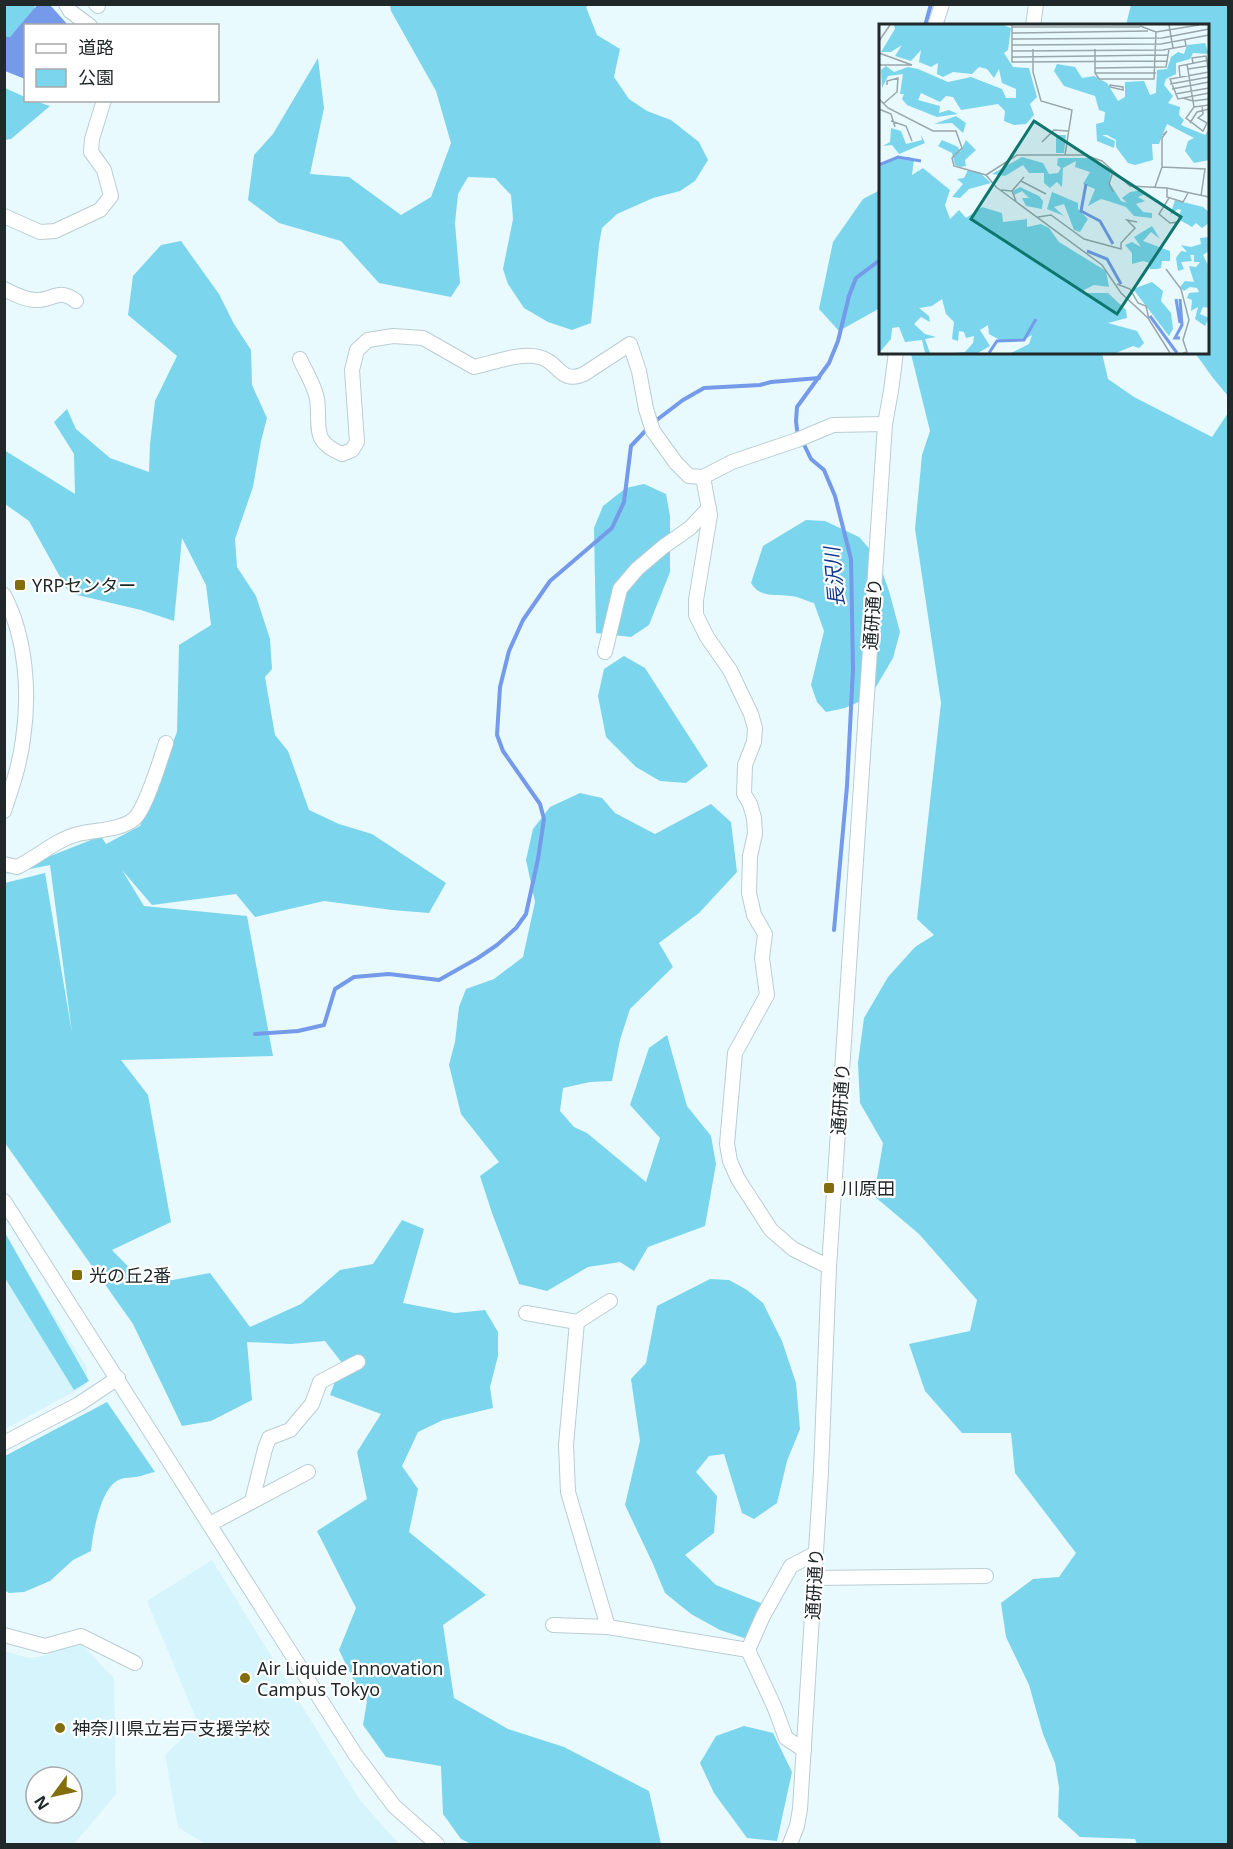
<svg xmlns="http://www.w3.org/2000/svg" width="1233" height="1849" font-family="'Noto Sans','Noto Sans JP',sans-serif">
<rect width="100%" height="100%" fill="#e9faff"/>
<g fill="#d5f4fc" fill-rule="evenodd">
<path d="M4,1235l83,133 -1,17 -81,44z"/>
<path d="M212,1560l148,240 39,44h-194l-27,-17 -13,-72 33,-32 -51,-122z"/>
<path d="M78,1641l36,37 2,116 -42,50h-69l-1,-193 25,7 15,-2zM36,1777h36v36h-36z"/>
</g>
<g fill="#7bd5ec">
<path d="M4,5h31l-1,5 -24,27h-5z"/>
<path d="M390,5h200l-4,2 11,28 23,14 -6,28 15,22 18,12 24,9 28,22 9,18 -13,21 -15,10 -27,7 -36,16 -15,14 -3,16 -8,79 -19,7 -24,-8 -24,-14 -16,-24 -5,-15 10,-50 -2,-24 -16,-17 -27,-1 -10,17 -3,29 5,60 -9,14 -72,-14 -38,-42 -62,-18 -31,-23 6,-45 19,-21 45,-76 6,50 -14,66 39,3 52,38 30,-18 20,-54 -15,-52 -45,-80z"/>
<path d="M1131,5h97v391l-15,-18 -18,-25 13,-1v-326l-82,-1z"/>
<path d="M5,88l20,9 1,3 9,1 15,5 -39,33 -6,1z"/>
<path d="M880,190v118l-41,23 -20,-22 14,-67 30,-43z"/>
<path d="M181,241l38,53 15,30 17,26 1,35 15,33 -6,23 -8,46 -18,52 2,28 19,29 14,43 2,30 -7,8 10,58 13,16 21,59 30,14 33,10 74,49 -17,30 -37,-3 -68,-9 -69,16 -19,-23 -84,11 -30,-35 22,36 103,10 26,140 -152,4 27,35 23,127 -59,28 34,35 64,-12 40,54 51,-23 39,-34 33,-6 29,-44 22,9 -21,74 52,10 30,-3 13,22v24l-8,31 3,21 -50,12 -25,12 -16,34 16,23 -9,43 77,63 -43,30 11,73 54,31 56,18 85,44 12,53h-190l-10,-5 -18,-25 -2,-48 -55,-9 -23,-32 4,-24 -9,-12 -19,-39 17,-42 -39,-77 50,-32 -10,-47 24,-38 -51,-19 12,-32 -17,-22 -34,3 -44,-2 5,58 -41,21 -29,5 -49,-102 -128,-181v-260l40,-10 27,160 -22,-168 -45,9 96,-38 5,8 34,-18 37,-94 2,-87 32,-20 -5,-40 -24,-47 -8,83 -33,-11 -72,-17 -40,-72 -24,-17 -1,-54 71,44 -1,-40 -20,-32 13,-13 9,20 34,29 39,14 1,-28 5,-43 22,-45 -49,-41 5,-39 28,-31z"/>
<path d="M913,352l189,1 6,26 26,18 78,40 16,-24v1431h-91l-2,-5 -55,-2 -22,-20 1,-30 -4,-24 -12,-29 -14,-49 -23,-48 -5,-34 32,-24 26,-2 17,-24 -61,-80 -4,-40h-49l-37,-42 -16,-47 61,-13 7,-31 -58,-66 -45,-38 9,-53 -23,-40 -2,-40 6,-45 24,-41 27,-30 19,-12 -17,-16 24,-216 -26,-174 7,-74 8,-24 -19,-77z"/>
<path d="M644,484l22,10 4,22v56l-21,53 -18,12 -35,-4 -2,-105 9,-22 23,-18z"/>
<path d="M806,520l19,1 34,16 18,20 12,34 11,41 -7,26 -23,39 -25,11 -19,4 -9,-10 -6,-17 13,-54 -10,-28c-8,-2 -16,-7 -24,-7 -16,-2 -30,2 -39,-13l12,-37z"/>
<path d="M624,656l21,12 63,98 -22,17 -26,-2 -24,-14 -30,-30 -8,-41 6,-27z"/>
<path d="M580,793l22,5 13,15 40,21 56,-30 20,18 6,50 -38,41 -40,30 14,24 -43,42 -10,31 -8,41 -22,1 -27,6 -3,23 14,16 13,6 59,49 14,-44 -30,-33 19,-57 18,-13 20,71 24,30 5,28 -11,62 -57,21 -14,24 -14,-9 -32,5 -41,24 -28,-7 -27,-71 -12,-37 19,-14 -38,-48 -12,-49 6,-23 4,-35 7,-18 28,-10 29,-22 12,-55 -9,-42 7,-31 17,-22z"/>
<path d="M4,1231l85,150 -15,9 -69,-112z"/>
<path d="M710,1279l19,1 18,10 16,13 19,38 14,42 4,46 -13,32 -10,42 -23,16 -12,-6 -18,-59 -15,2 -13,16 21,24 -3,37 -29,22 31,30 55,22 -7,26 -20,5 -24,-8 -29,-16 -26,-21 -12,-29 -28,-59 15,-64 -9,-62 15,-16 11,-57z"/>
<path d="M107,1402l48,70c-6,1 -8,2 -14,4 -10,3 -17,-1 -27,7 -14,11 -21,50 -23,68l-18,9 -23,21 -26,11 -15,1 -5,-3 1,-134z"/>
<path d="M744,1726l29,7 19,39 -15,69 -30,-3 -33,-45 -14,-30 16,-27z"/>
</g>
<path fill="#749ae9" d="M38,4l12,1 18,20 -42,1 -1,53 -20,-8v-34h5z"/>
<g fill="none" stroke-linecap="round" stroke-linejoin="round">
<g stroke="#749ae9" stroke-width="4">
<path d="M925,26l6,-22"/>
<path d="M654,422l29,-22 21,-12 56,-3 11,-3 48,-4"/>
<path d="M834,930l13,-144 6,-117 -2,-110 -16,-63 -11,-26 -13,-11 -14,-29 -1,-9 1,-14 32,-44 9,-22 11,-45 7,-18 24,-18"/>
<path d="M255,1034l43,-3 26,-6 11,-36 19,-12 35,-3 50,6 39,-22 19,-13 19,-17 10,-14 12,-55 6,-40 -4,-15 -37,-53 -6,-16 3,-48 9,-36 14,-31 27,-39 62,-53 12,-26 7,-56 18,-19"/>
</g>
<defs>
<g id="minor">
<path d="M66,4l4,7 20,15"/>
<path d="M96,4l2,2"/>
<path d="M935,26l7,-22"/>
<path d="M1033,26l3,-22"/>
<path d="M4,216l36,16 15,-1 45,-21 11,-14 -7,-26 -13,-18 1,-13 12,-39"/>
<path d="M4,289c10,5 21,11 32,11 18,1 21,-13 40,1"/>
<path d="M300,359c5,12 15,27 17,40 4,27 -7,42 25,55l10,-4 5,-8 -5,-72 5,-20 11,-10 25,-4 30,2 51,29c19,-4 45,-15 65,-10 20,4 21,28 45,17l46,-30 9,27 7,38 7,22 23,32 13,13 14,1 7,38 -14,85v15l11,22 23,33 21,44 4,14 -1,14 -9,23 -1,29 6,10 4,14 1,16 -5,22 -1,37 5,22 11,19 -3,24 5,37 -32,58 -8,91 3,17 8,18 33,51 22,19 36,18"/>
<path d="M703,477l29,-15 65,-22 36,-15 52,-1"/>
<path d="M4,595c22,42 26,98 19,144 -3,25 -11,48 -19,72"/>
<path d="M605,652l15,-63 17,-20 26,-22 27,-19 19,-20"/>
<path d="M4,864l13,3c21,-10 38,-27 61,-33 17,-4 47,-4 58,-17 11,-13 24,-56 30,-74"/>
<path d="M4,1201l351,553 39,52 43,38"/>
<path d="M526,1313l51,9 33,-21"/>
<path d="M577,1322l-11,123 2,47 40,135"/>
<path d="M4,1443l75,-39 39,-26"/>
<path d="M252,1501l13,-52 4,-11 21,-8 22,-26 8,-22 38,-20"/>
<path d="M210,1524l98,-52"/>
<path d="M814,1578l172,-2"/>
<path d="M553,1625l55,2 140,23"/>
<path d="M4,1635l41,11 36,-10 54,27"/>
<path d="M804,1750l-18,-12 -12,-32 -26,-56 15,-34 28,-50 25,-13"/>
<path d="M790,1844l7,-18 3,-17 21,-338 8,-204 56,-843 6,-33 5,-39"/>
</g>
</defs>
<use href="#minor" stroke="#b9cdd3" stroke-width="16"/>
<use href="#minor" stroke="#fff" stroke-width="14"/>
</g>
<g fill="#836e0c" stroke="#fff" stroke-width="2">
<rect x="14" y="579" width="12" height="12" rx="3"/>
<rect x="823" y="1182" width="12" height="12" rx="3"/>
<rect x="71" y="1269" width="12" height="12" rx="3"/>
<circle cx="245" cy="1678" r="6"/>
<circle cx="60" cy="1728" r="6"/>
</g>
<g text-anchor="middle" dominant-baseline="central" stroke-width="4.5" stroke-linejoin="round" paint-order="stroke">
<g font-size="18" fill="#20282a" stroke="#fff" text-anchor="start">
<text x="32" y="585">YRPセンター</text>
<text x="841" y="1188">川原田</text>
<text x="89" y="1275">光の丘2番</text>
<text x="257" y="1668">Air Liquide Innovation<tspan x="257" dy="21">Campus Tokyo</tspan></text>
<text x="72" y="1728">神奈川県立岩戸支援学校</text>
</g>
<g font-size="18" fill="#20282a" stroke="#fff">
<text transform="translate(872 614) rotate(-86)">通研通り</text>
<text transform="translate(840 1099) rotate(-86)">通研通り</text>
<text transform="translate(814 1584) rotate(-87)">通研通り</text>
</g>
<g font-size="20" font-style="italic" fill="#133791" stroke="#fff">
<text transform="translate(834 577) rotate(-95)">長沢川</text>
</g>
</g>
<g transform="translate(879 24)">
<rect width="330" height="330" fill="#e9faff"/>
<path d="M15,1h109l8,3 -3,22 -4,3 9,14 16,1 8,29 -7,7 4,11 -8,9 -12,1 -10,-4 1,-10 -7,-7 -37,6 -8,-13 -7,-1 -6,6 -19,-9 -3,7 22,6 -1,7 10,-3 9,4 -21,3 -30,-12 -5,-6 2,-5h-4l3,-20 -15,2 -6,12 -1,-18 5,-4 8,6 14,-5 10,2 30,13 23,-5 31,12 4,9h10v-9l-14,-6 -3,-14 -5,9 -7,-9 -8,-2 -7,7 -19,-2 -10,5 -6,-3 1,-11 -7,4 -12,-5 2,-12 -10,11 -16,-5 7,-11 -11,7h-10l14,-23zM326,19l4,11 -16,-1 -3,6 -14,4v11l-10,5 -2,6 9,11 -5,7 12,4 -1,8 5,5 -3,5 24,10 4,-6v31l-15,3 -9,-12 3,-10 6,-3 -27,-14 -8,20h-7l1,16 -18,5 -7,-2 -12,-16v-7l-9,-5h-5l13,6 -1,7 -17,-7 -1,-17 8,-2 1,-10 -6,-2 -4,-14 -31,-10 -10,-15 3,-7 18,3 7,11 12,-2 13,7 11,18 7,-4v-15l19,-1 6,14 6,-2 1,-23 10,-1 4,-12 7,-5 6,2 3,-9zM77,92l10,7 -3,10 -11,-10 -18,1zM12,104l10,3 5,13 16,-4 -1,-5 4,8 -26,11 -7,-9 -9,1 7,-4zM177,111h10l-2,18h-8zM63,116l16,7 2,5 6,-12 10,10 -11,10 1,6 -6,1 -5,-2 -3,-12 -14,-7zM30,133l5,2 -2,16 11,-7 27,22 -5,15 5,14 9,-9 7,8 16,-11 20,6 1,9 24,-3v8l14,-3 8,4 10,14 47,29 3,16 -15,-2 -10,5 1,3h23l18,17 1,8 -19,5 29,8 7,12 -5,5 -6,-2 -17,7h-105l18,-9 3,-9 -11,6 -21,-1 -11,-6 -1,-9 -8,5 10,16 -12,7h-24l11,-1 8,-9 1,-7 -8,2 -2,-6 -5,-1 -1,10 -6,-2 2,-17 -8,-8 -4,-15 -10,7 -13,2 10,8 1,6 -9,-5 -7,7 11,10 11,3 -11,2 5,14h-5l-3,-13 -17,2 -6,-15 -7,1 -1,11 -12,14v-186l17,-9zM143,133l21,6 6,11 9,-1 3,-5 -4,-3 1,-7h33l20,14 -2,10 12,19 6,2 -5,-5 8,-6 13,-2 2,4 -7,3 7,4 -9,3 7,8 9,1v5l-18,-2 -8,-9 -18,-6 -7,-2 -13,7 7,-17 -12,-5 7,-12 -15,-5 1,-6 -13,7 -1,19 -5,-5 -7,6 -6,-5v-10h-15l-6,-8 -18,11 -13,-2zM89,146l11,2 12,11 -22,6 -9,9 -8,-1 11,-13 -6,-5 7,-1zM141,163l19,9 4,5 -1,8 -16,-3 -4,-8h7l-7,-7 -8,4 -1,-4zM173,168l26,11v6l10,10 -8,13 -6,-2 -10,-26 -10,3 10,9 -17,-7zM296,176l28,7 6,5v11l-7,5 -6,-5 -4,4 -14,-8 3,-9 -3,-1 -8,6zM273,202l8,13 -9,-7 -8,9 27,10v10h-8l-1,7 -4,1h-7v-6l-7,-2 -11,3v-11l-7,-8 7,-3 9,5 -7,-10zM330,213v14l-6,4 6,12v41l-6,-1 -3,7 9,4 -4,8 -10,-7 3,-12 -7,4 1,-11 -5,-2 2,-5 10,-1 -2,-4 -7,-1 -6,4 -4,-4 5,-6 9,1 -5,-16 7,1 4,-5h-6v-7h-4l2,6 -11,1 3,7 -6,2 -2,-13 5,-7 6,1 -6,-7 10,2 10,-3 -1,-6zM273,258l11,9 -2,10 10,12 2,16 -4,7 -36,-47z" fill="#7bd5ec"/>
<path fill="none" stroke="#749ae9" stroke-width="3" d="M0,141l19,-8 23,4M207,160l-5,27 19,10 13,23M208,227l20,8 14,25M297,275l4,24M271,292l27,37M301,314h-5l7,-13 -2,-26M110,329l8,-12 27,-1 12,-21"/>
<path fill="none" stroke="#99a6aa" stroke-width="1.5" d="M133,1v37l155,-1M290,1l4,23M261,2l16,6 43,-7M133,3h128M133,9l136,-2M133,15l150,-1 47,-9M0,17l11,-16M133,21l149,-1 48,-9M154,25v23l8,29 31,9 -7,45M216,25v24l4,6h55l2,-47M133,27l151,-1 23,-4 -1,-6M0,29l33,12M133,33l156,-2M314,39l-1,-5 14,-2 3,18M308,40l7,43M0,41h33M216,44l71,-1 3,-18M309,45l20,-3M330,48l-39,7 8,20 31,-6M216,49h61M301,53l-1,-11 30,-6M291,60l39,-7M231,61l13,2v3l-13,-3zM293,65l37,-7M296,70l34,-6M304,74l10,3 16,-2M0,75l9,9 45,23h23l6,17 -10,10 2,8 32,9 10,12 106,78 19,28 27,25 22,35M4,80l14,-12 1,-14 -11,3v4M323,82l1,8 -5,4 9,5 -4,8 -17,-13 8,-11 15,-2M0,85l12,5 4,13M12,97l15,5 6,15M311,99l7,-11 12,-3M163,118l12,-12 14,1M283,143l43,2 -4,27M234,147l-4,13 4,8M107,151l31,-20h68l17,6 28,25 37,2 42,9M142,157l25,13M276,163l7,-20v-29l5,-7 -4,4M288,164v9l16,5 5,-9M122,166l11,1 4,10M133,167l12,-14M290,174l-10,16 11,9 8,-1 -3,2M159,193l13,-2 33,24 37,10v-6l14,-15 -8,-8 10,2M287,245l15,20 8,31 -6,20 4,12 -4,1M238,260l13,5 8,14 8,3 3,13"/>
<path fill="#0f766e" fill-opacity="0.15" stroke="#0f766e" stroke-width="3" d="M155,97l147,96 -64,97 -146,-95z"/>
<rect width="330" height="330" fill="none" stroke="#20282a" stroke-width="3"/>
</g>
<rect width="1233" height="1849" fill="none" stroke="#20282a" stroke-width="12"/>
<rect x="24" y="24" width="195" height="78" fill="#ffffff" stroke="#a6a9aa" stroke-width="1.5"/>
<rect x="36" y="44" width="30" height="9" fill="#ffffff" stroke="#a6a9aa" stroke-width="1.5"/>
<text x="78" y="54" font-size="18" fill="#20282a">道路</text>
<rect x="36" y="69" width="30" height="18" fill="#7bd5ec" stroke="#a6a9aa" stroke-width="1.5"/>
<text x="78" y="84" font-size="18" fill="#20282a">公園</text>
<g transform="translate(54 1795) rotate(237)"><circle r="28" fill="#ffffff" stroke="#a6a9aa" stroke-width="1.5"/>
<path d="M0-4.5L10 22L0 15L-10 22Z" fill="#836e0c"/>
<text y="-9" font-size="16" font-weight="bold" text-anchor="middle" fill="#20282a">N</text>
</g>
</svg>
